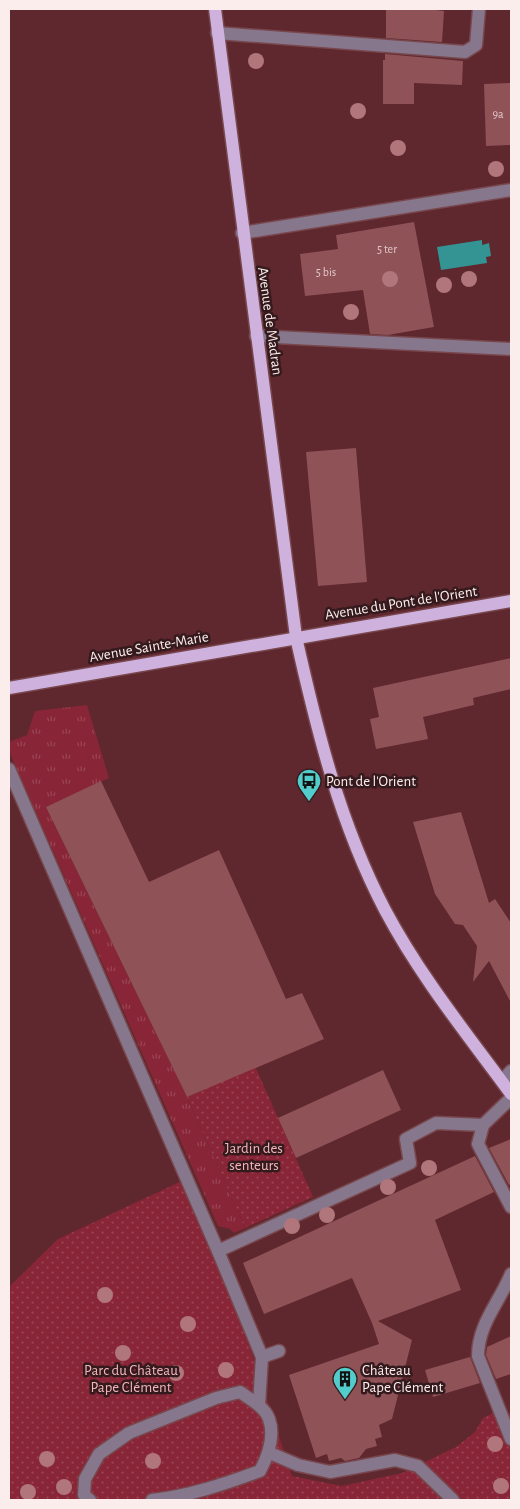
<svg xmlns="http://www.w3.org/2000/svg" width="520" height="1509" font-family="'Alegreya Sans',sans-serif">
<defs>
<pattern id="grass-tufts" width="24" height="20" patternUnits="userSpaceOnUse" patternTransform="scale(1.25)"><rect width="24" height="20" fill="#882537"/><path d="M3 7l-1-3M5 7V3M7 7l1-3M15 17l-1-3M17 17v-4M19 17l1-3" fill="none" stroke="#9a4554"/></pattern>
<pattern id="park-dots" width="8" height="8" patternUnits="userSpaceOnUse" patternTransform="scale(1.25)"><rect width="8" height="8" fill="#882537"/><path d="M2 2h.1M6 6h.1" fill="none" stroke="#9a4554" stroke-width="1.8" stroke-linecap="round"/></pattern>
</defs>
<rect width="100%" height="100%" fill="#5f272e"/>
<path fill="url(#grass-tufts)" d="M87,705l22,73 -63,29 141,290 58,131 -11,5 -4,-4 -12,-3 -209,-475v-9l18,-7 8,-24z"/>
<g fill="url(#park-dots)">
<path d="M255,1066l58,131 -68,31 -58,-131z"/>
<path d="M186,1179l32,72 74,225 50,10 60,-13 54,-26 19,-15 8,-14 12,-6 16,1v87h-502v-213l49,-48z"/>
</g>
<path fill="#339493" d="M482,240v5l7,-2 2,13 -5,1 1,6 -46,7 -4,-23z"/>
<g fill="#8f5257">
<path d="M386,9h42l16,2 -2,31 -56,-4z"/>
<path d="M385,54l78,7 -1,24 -48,-2v21h-31v-44h2z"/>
<path d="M511,83v62l-25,1 -2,-62z"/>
<path d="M414,222l20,105 -46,8 -18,-1 -7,-44 -58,6 -5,-42 38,-5 -2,-14z"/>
<path d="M356,448l11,134 -49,4 -12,-134z"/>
<path d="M511,658v31l-38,9 1,7 -51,12 5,22 -52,10 -6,-30 9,-2 -6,-29z"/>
<path d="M101,781l48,101 70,-32 67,149 16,-6 22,46 -137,58 -141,-290z"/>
<path d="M461,812l28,91 6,-4 16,24v80l-22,-42 -16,21 4,-36 -14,-21 -8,-1 -20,-30 -22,-72z"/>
<path d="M383,1070l18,40 -105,48 -18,-40z"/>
<path d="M511,1139v45l-2,1 -20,-37z"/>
<path d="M475,1156l19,36 -59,28 26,70 -83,31 34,19 -20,79 -13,6 3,12 -7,2 2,7 -11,3 -7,9 -14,3 -4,-3 -12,3 -2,-7 -11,4 -27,-83 90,-31 -7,-21 -20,-45 -88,36 -21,-51z"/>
<path d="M511,1336v38l-15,5 -10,-24 1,-8z"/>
<path d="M470,1357l10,26 -47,14 -8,-27z"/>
</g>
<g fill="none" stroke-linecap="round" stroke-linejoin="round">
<defs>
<g id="minor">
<path d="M217,33l248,19 11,-7 3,-36"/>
<path d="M242,233l269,-43"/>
<path d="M256,336l255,13"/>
<path d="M9,769l209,482 192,-88 -4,-24 30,-16 47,2 28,-27"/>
<path d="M502,1081l9,-10"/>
<path d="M483,1125l-5,19 33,63"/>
<path d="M218,1251l44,106 -3,48"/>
<path d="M511,1274c-12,29 -33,50 -33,82l33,83"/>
<path d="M262,1357l17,-6"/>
<path d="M270,1453l28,12 32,7 65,-12 23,6 35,34"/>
<path d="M90,1500l-6,-5 1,-16 14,-25 30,-21 87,-35 24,-6c10,7 25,15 29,27 6,17 -1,37 -9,52 -35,13 -71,25 -108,29"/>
</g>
<g id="major">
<path d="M215,9l81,628c21,94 44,187 89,273 35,66 82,124 126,184"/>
<path d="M9,688l502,-87"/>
</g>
</defs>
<use href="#minor" stroke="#78474d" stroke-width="15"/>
<use href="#major" stroke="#78474d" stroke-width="15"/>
<use href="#minor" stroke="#86778d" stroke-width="12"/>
<use href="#major" stroke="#cfb1de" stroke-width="12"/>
</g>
<g fill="#b0767b">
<circle cx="256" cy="61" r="8"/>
<circle cx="358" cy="111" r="8"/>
<circle cx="398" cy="148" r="8"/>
<circle cx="496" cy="169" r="8"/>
<circle cx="390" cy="279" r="8"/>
<circle cx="469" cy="279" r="8"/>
<circle cx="444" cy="285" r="8"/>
<circle cx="351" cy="312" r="8"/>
<circle cx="429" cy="1168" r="8"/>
<circle cx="388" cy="1187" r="8"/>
<circle cx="327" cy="1215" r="8"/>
<circle cx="292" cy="1226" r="8"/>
<circle cx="105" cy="1295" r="8"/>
<circle cx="188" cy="1324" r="8"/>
<circle cx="123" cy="1353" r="8"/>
<circle cx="226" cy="1370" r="8"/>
<circle cx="176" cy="1373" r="8"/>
<circle cx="495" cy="1444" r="8"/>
<circle cx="47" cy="1459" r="8"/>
<circle cx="153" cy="1461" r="8"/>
<circle cx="501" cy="1486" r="8"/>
<circle cx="64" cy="1487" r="8"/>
<circle cx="28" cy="1492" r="8"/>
</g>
<defs>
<symbol id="bus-pin" viewBox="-11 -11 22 30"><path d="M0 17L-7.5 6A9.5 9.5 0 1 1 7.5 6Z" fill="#52cdcc" stroke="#341a1c"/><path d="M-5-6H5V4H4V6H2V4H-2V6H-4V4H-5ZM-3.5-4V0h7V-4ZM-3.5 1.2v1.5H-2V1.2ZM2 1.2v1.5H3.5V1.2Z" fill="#111"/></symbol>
<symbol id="building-pin" viewBox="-11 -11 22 30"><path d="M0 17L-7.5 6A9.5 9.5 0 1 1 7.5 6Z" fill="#52cdcc" stroke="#341a1c"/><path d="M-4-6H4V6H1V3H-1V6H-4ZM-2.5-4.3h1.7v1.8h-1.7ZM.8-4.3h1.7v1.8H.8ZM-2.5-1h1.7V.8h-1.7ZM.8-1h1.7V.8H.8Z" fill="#111"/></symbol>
</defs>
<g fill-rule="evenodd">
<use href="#bus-pin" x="295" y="767" width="28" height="38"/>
<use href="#building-pin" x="331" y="1365" width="28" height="38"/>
</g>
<g text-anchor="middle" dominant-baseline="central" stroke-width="5" stroke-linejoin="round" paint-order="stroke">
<g font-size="12" fill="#e1c6c8">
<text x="498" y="114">9a</text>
<text x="387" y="249">5 ter</text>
<text x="326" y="272">5 bis</text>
</g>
<g font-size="15" fill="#fceded" stroke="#341a1c">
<text transform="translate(270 321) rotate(82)">Avenue de Madran</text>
<text transform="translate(401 603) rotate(-9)">Avenue du Pont de l'Orient</text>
<text transform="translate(149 647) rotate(-10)">Avenue Sainte-Marie</text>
</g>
<g font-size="15" fill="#fceded" stroke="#341a1c" text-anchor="start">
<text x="326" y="781">Pont de l'Orient</text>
<text x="362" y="1370">Château<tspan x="362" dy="17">Pape Clément</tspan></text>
</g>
<g font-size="15" fill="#f2b6ba" stroke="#341a1c">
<text x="254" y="1148">Jardin des<tspan x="254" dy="17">senteurs</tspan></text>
<text x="131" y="1370">Parc du Château<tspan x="131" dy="17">Pape Clément</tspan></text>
</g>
</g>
<rect width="520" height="1509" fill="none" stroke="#fceded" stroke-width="20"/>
</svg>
